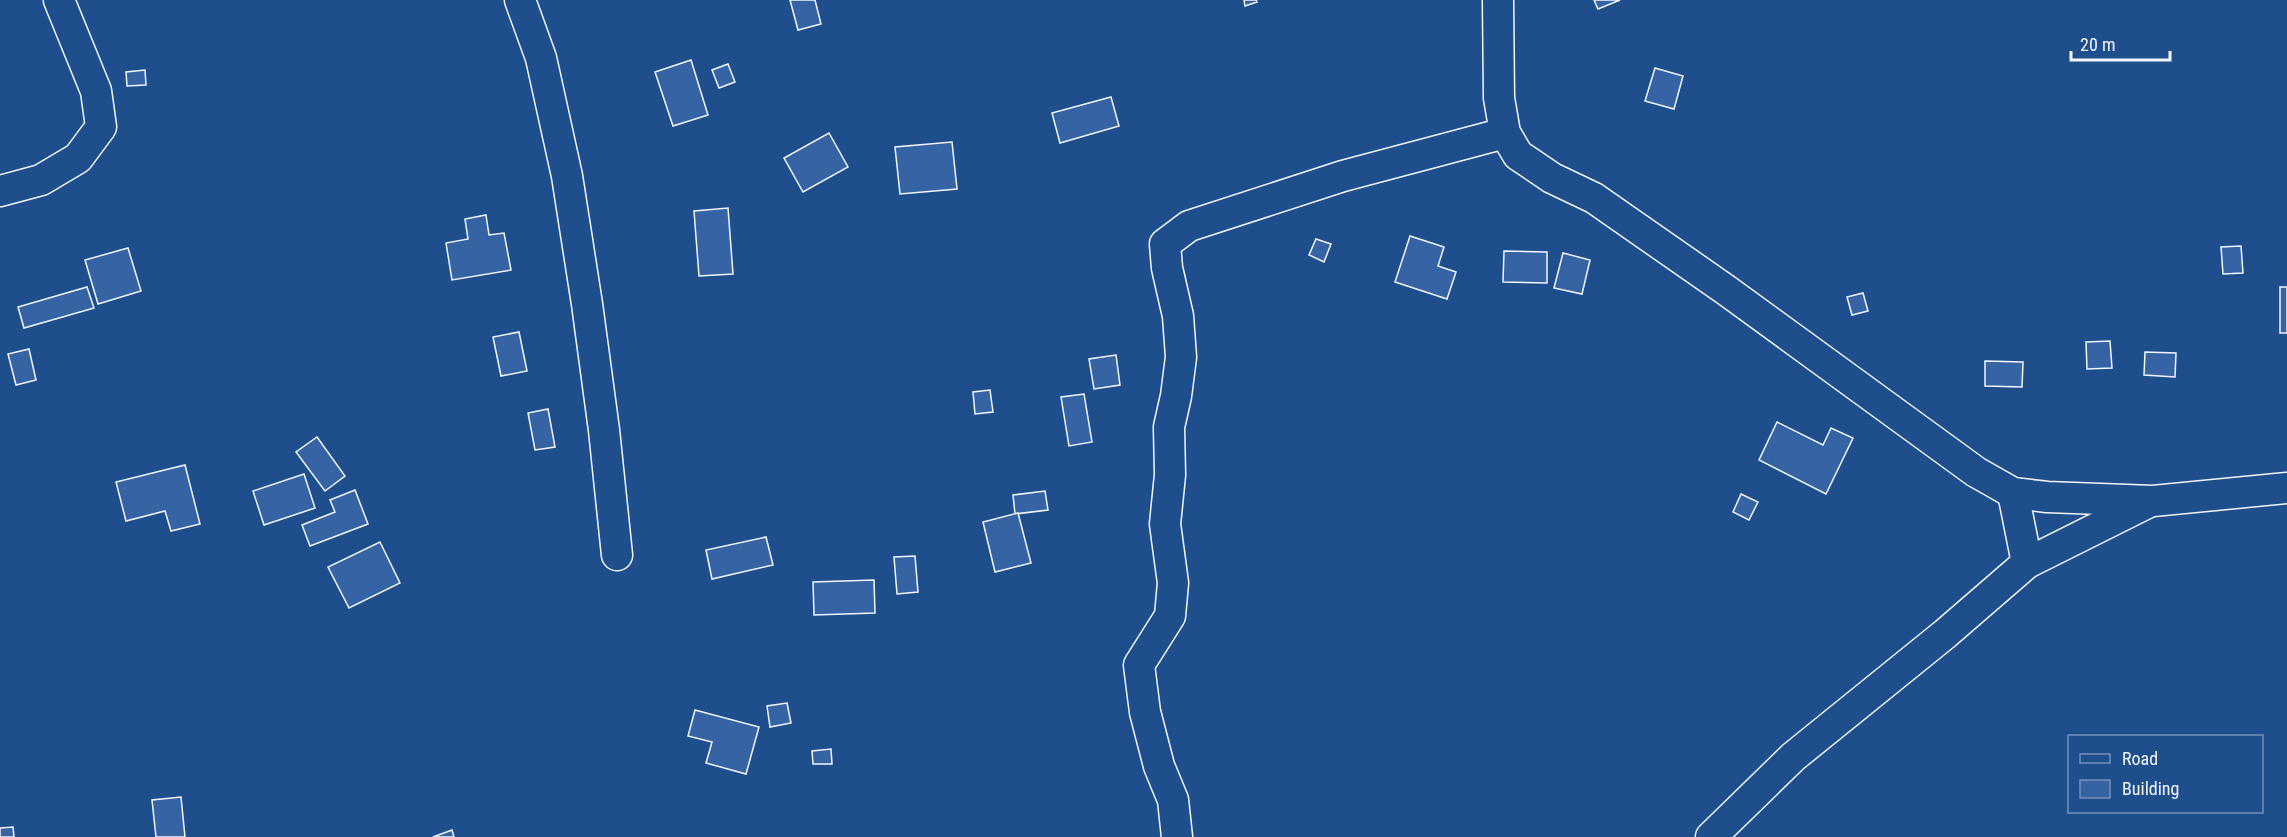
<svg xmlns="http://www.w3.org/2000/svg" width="2287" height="837" font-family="'Roboto Condensed',sans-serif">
<rect width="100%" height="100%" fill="#1f4e8c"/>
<g fill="#3563a3" stroke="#f2f6ff" stroke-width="1.5">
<path d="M790,0h25l6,24 -23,6z"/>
<path d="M1244,0h12l1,2 -12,4z"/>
<path d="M1594,0h26l-22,9z"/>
<path d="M691,60l17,55 -35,11 -18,-54z"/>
<path d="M728,64l7,18 -16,6 -7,-18z"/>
<path d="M1655,68l28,8 -9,33 -29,-8z"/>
<path d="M145,70l1,15 -19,1 -1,-14z"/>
<path d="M1111,97l8,29 -59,17 -8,-30z"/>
<path d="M829,133l19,34 -45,25 -19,-34z"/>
<path d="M952,142l5,47 -57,5 -5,-47z"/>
<path d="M728,208l5,66 -34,2 -5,-65z"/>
<path d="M486,215l3,20 15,-2 7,37 -59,10 -6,-37 22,-4 -3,-20z"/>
<path d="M1410,236l34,11 -6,19 18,6 -9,27 -52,-17z"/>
<path d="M1316,239l15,5 -7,18 -15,-7z"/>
<path d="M2241,246l2,27 -20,1 -2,-27z"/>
<path d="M128,248l13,43 -43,13 -13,-44z"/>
<path d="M1504,251l43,1v31l-44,-1z"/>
<path d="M1563,253l27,7 -8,34 -28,-6z"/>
<path d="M87,287l7,21 -70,20 -6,-21z"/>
<rect x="2280" y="287" width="7" height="46"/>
<path d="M1863,293l5,18 -16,4 -5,-18z"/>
<path d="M519,332l8,39 -26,5 -8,-39z"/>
<path d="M2110,341l2,27 -25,1 -1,-27z"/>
<path d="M29,349l7,31 -20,5 -8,-31z"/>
<path d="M2145,352l31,1 -1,24 -31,-2z"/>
<path d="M1116,355l4,30 -26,4 -5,-30z"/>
<path d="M1985,361l38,1 -1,25 -37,-1z"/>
<path d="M990,390l3,22 -18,2 -2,-22z"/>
<path d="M1084,394l8,48 -23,4 -8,-49z"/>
<path d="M548,409l7,38 -20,3 -7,-37z"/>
<path d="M1777,422l46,23 8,-17 22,10 -27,56 -67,-34z"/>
<path d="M317,437l28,39 -20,15 -29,-39z"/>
<path d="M185,465l15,59 -29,7 -6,-20 -39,10 -10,-39z"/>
<path d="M304,474l11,34 -51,17 -11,-34z"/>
<path d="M355,490l13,34 -58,22 -8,-21 33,-13 -5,-12z"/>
<path d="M1045,491l3,19 -33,4 -2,-19z"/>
<path d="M1741,494l17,8 -9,18 -16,-8z"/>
<path d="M1018,513l13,50 -36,9 -12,-50z"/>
<path d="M766,537l7,28 -61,14 -6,-29z"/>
<path d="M380,542l20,41 -51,25 -21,-41z"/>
<path d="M915,556l3,36 -21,2 -3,-37z"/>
<path d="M874,580l1,33 -61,2 -1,-33z"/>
<path d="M787,703l4,20 -21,4 -3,-21z"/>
<path d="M695,710l64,17 -13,47 -40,-11 6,-21 -24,-6z"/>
<path d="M831,749l1,15h-19l-1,-13z"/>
<path d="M181,797l4,40h-29l-4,-37z"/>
<path d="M13,827l1,10h-14v-9z"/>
<path d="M452,830l2,7h-21z"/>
</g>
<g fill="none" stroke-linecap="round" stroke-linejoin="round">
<defs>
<g id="minor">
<path d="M520,0l21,58 26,118 20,128 17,126 13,125"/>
<path d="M1498,0l1,98 6,35 13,22 34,23 42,20 132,92 250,182 37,21 34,4 106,4 134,-13"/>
<path d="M0,191l41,-11 37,-22 23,-31 -5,-36 -37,-91"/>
<path d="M2013,493l14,70"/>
<path d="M1177,837l-4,-37 -14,-34 -14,-54 -6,-47 31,-49 3,-33 -8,-59 5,-49 -1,-48 7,-31 5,-39 -3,-41 -11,-48 -2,-24 24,-18 154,-50 162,-43"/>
<path d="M1711,837l82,-80 152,-123 82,-71 120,-60"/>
</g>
</defs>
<use href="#minor" stroke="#f2f6ff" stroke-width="33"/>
<use href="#minor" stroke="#1f4e8c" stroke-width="30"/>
</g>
<rect x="2068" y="735" width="195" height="78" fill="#1f4e8c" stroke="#7391ba" stroke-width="1.5"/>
<rect x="2080" y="754" width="30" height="9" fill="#1f4e8c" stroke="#7391ba" stroke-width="1.5"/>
<text x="2122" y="765" font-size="18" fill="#f2f6ff">Road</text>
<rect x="2080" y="780" width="30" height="18" fill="#3563a3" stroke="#7391ba" stroke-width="1.5"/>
<text x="2122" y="795" font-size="18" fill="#f2f6ff">Building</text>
<path d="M2071 51v9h99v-9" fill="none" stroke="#f2f6ff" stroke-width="3"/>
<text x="2080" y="51" font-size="18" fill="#f2f6ff" stroke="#1f4e8c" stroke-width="4.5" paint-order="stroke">20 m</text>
</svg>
